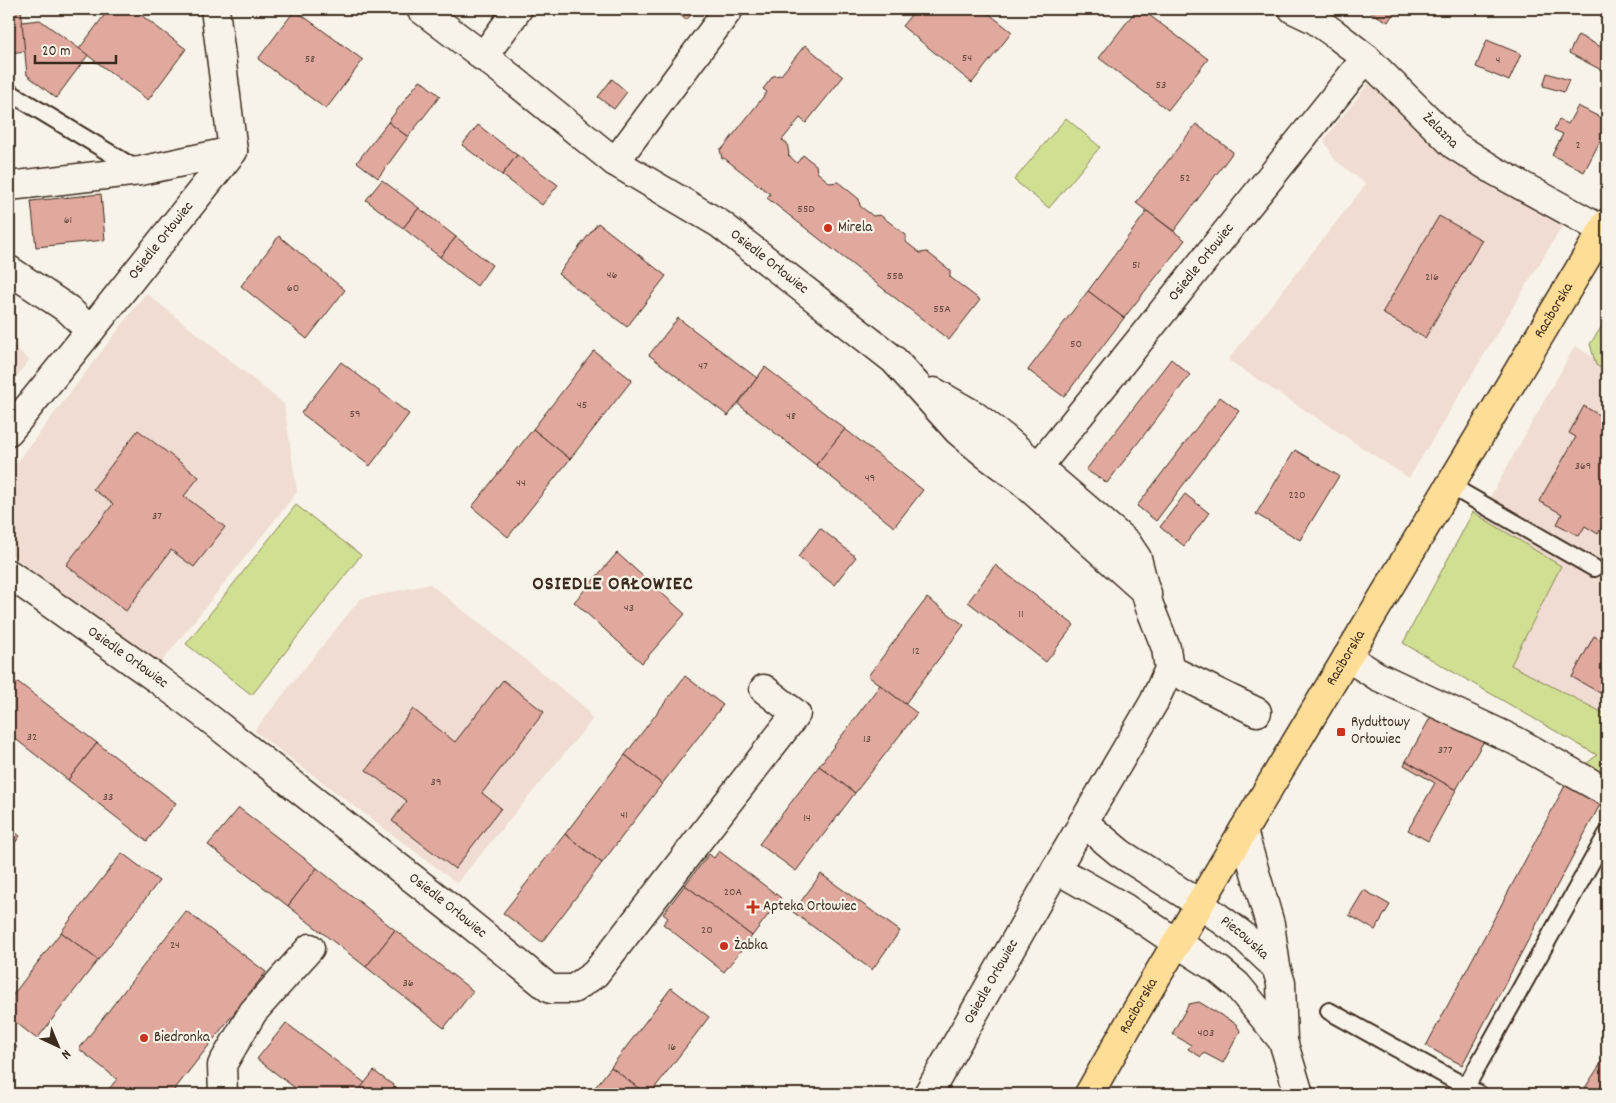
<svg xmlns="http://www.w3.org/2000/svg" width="1616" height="1103" font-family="Dekko,sans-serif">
<rect width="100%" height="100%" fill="#f7f3e8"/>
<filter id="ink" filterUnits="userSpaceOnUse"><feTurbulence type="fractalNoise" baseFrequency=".02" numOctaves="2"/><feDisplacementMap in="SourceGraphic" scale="10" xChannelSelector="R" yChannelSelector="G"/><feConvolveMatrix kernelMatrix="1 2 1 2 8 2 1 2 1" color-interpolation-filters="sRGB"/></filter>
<g filter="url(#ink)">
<g fill="#f0dcd2">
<path d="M1369,83l74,68 120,74 -154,253 -181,-118 138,-176 -32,-25 -10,-19z"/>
<path d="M146,293l138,111 13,88 -141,177 -147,-116v-80z"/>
<path d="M9,341l20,19 -20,27z"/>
<path d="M1575,346l32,20v356l-106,-58 -26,-140z"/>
<path d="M430,584l156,124 6,12 -135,163 -203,-152 106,-132z"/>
</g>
<g fill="#d1df92" stroke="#868458">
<path d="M1066,118l34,29 -51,61 -35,-28z"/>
<path d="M1607,319v53l-11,-7 -6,-21z"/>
<path d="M296,505l65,50 -109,140 -66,-51z"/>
<path d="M1473,512l88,54 -50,99 96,50v64l-22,-14 12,-10 -194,-112z"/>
</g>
<g fill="#e1a89e" stroke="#3b2a1e">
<path d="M9,9h12l5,42 -17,2z"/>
<path d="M109,9h24l53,40 -38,51 -69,-51z"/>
<path d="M673,9h24l-11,11z"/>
<path d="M916,9h67l29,23 -40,51 -70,-57z"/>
<path d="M1137,9h4l67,50 -40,51 -69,-52z"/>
<path d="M1365,9h31l-8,13z"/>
<path d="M295,10l68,50 -37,49 -68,-50z"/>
<path d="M40,20l48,35 -32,43 -29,-23 -5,-53z"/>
<path d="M1578,35l29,15v18l-2,4 -36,-19z"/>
<path d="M1487,40l34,14 -12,27 -33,-14z"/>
<path d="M805,45l38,32 -37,46 -6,-5 -18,22 5,3 2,11 -1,1 9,8 6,-8 13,10 1,7 13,11 8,-1 21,17 1,7 13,10 7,-1 26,20v7l14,11 7,-1 23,18v7l30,23 -31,40 -182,-142 3,-4 -46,-36 -2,1 -2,-10 3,-1 44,-56 -4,-3 10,-13 8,-1z"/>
<path d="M1547,73l22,7 -5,12 -21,-6z"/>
<path d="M612,79l15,13 -13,17 -16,-12z"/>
<path d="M420,80l20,16 -32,41 -20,-15z"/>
<path d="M1578,106l29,15v7l-23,44 -32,-17 11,-21 -9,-4 5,-11 9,5z"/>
<path d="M388,122l20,15 -30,41 -21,-16z"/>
<path d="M1196,124l37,28 -59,79 -38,-28z"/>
<path d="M478,125l39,30 -15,20 -40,-30z"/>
<path d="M517,155l41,30 -16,20 -40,-30z"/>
<path d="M382,180l37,28 -16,20 -37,-28z"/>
<path d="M101,194l4,46 -69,7 -5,-46z"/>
<path d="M419,208l37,29 -16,20 -37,-29z"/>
<path d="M1147,211l38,29 -61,78 -36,-27z"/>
<path d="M1439,216l43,24 -57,98 -43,-25z"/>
<path d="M598,223l68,53 -39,51 -69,-53z"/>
<path d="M279,236l66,54 -38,49 -66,-53z"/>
<path d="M456,237l36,28 -15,21 -37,-29z"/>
<path d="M1088,291l36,27 -60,79 -36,-27z"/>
<path d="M678,318l79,60 -29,38 -79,-61z"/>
<path d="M594,351l38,29 -62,79 -37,-30z"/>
<path d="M1171,359l19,16 -83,108 -21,-13z"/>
<path d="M341,362l68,52 -39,52 -69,-53z"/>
<path d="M765,367l80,62 -29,36 -78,-61z"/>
<path d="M1220,397l19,14 -83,110 -19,-15z"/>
<path d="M1584,406l23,14v97l-9,17 -13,-8 -6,10 -22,-12 5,-10 -23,-13 37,-64 -7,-4z"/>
<path d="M533,429l37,30 -62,78 -36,-30z"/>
<path d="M845,429l78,61 -29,37 -78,-62z"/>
<path d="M138,430l61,47 -15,19 41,31 -31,40 -23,-17 -45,61 -60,-46 47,-61 -20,-15z"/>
<path d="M1295,450l44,26 -39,64 -44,-26z"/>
<path d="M1185,494l24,19 -25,33 -24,-19z"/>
<path d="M820,528l36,29 -22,28 -36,-28z"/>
<path d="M617,553l68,61 -43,49 -68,-61z"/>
<path d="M995,565l79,60 -28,37 -78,-60z"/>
<path d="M927,598l37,27 -59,79 -37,-28z"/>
<path d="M1594,636l13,7v54l-35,-20z"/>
<path d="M685,676l38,29 -61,79 -37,-29z"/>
<path d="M503,680l41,32 -62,81 19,15 -46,61 -63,-48 15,-20 -41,-31 47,-61 42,33z"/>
<path d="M18,682l79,61 -29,37 -59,-46v-41z"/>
<path d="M880,685l37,28 -62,80 -36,-27z"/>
<path d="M1434,711l51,28 -29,51 -50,-29z"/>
<path d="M97,743l79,60 -29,38 -79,-61z"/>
<path d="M625,755l37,29 -60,79 -37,-29z"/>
<path d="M1406,761l50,29 -28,51 -20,-11 27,-47 -31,-18z"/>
<path d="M819,766l36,27 -59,78 -37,-27z"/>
<path d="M1568,780l35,19 -141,266 -36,-19z"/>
<path d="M239,808l78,60 -29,38 -80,-61z"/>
<path d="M9,828l11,8 -11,15z"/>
<path d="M565,834l37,29 -60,79 -39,-29z"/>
<path d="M719,851l62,47 -29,38 -67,-51 24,-31 5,4z"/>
<path d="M122,853l37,28 -61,79 -37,-28z"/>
<path d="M317,868l78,62 -29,37 -78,-61z"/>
<path d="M821,874l79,57 -28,39 -79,-58z"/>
<path d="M685,885l67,51 -28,36 -61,-48 5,-6 -5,-4z"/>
<path d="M1364,890l26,15 -15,25 -26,-15z"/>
<path d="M186,911l80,61 -95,122h-66l12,-15 -38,-30z"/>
<path d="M395,930l78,61 -29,37 -78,-61z"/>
<path d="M61,932l37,28 -61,79 -28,-22v-17z"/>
<path d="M671,988l38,29 -59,77h-4l-35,-27z"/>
<path d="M1199,1002l37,22 3,5 1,2 -17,32 -19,-10 -3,4 -13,-8 3,-4 -19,-11 17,-30z"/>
<path d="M286,1023l79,60 -9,11h-53l-46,-35z"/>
<path d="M9,1040l8,7 -8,10z"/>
<path d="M1607,1054v40h-26z"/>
<path d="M611,1067l35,27h-56z"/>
<path d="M374,1071l31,23h-49z"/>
</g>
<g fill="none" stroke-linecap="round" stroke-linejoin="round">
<defs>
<g id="service">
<path d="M9,92l129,78"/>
<path d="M1449,485l145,83"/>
<path d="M1329,1011l150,83"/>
<path d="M1462,1094l145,-260"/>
</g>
<g id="minor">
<path id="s1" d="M421,9l79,60 115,93 105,62 174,136 64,71 30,25 34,25 125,112"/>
<path id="s2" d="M1293,9l21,10 21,15 31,24 88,87 41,26 108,59"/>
<path d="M483,57l35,-48"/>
<path d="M615,162l114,-153"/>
<path d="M9,186l131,-15 93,-20"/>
<path d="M9,270l60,40 21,21 -81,100"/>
<path id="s3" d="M90,331l143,-180 -18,-142"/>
<path id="s4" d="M1025,478l13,-11 328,-409"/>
<path id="s5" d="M9,574l147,104 45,34 253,199 96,78h23l22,-15 201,-260 -32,-25"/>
<path d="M1347,657l30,19 139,65 91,51"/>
<path d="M1169,669l88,43"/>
<path d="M1083,822l37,31 80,51"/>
<path d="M1056,869l69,39 52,35"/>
<path d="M223,1094l-1,-29 31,-53 57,-64"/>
<path id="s6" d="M928,1094l128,-225 98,-167 15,-33 -3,-21 -17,-43 -12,-47 -10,-15 -124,-106 -29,-22 -40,-23"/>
</g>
<g id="tertiary">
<path d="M1243,831l27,93 6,43"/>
<path id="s7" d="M1200,904l41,30 35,33 5,16 2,58 16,53"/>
<path d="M1177,943l42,27 18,15 46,56"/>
</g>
<g id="primary">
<path id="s8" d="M1089,1094l53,-93 101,-170 364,-608"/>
</g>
</defs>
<use href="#service" stroke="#3b2a1e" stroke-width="20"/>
<use href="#minor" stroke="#3b2a1e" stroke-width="31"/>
<use href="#tertiary" stroke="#3b2a1e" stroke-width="31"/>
<use href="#primary" stroke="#3b2a1e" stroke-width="31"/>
<use href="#service" stroke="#f7f3e8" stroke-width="16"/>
<use href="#minor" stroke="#f7f3e8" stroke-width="28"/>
<use href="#tertiary" stroke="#f7f3e8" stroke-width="28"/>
<use href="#primary" stroke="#fedd96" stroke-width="28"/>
</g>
</g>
<g fill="#c8321e" stroke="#f7f3e8" stroke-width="2">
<circle cx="828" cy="228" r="5"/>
<rect x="1336" y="727" width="10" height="10" rx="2.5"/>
<path d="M750.5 899.5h5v5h5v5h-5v5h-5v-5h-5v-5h5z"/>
<circle cx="724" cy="946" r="5"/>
<circle cx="144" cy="1038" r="5"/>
</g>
<g text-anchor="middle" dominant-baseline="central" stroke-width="4.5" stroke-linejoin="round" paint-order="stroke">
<g font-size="12" fill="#644a3e">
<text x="967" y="58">54</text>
<text x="310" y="59">58</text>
<text x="1498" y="60">4</text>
<text x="1161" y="85">53</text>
<text x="1578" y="145">2</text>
<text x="1185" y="178">52</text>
<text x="806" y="209">55D</text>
<text x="68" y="220">61</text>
<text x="1136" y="265">51</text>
<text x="612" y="275">46</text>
<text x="895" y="276">55B</text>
<text x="1432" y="277">216</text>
<text x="293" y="288">60</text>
<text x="942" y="309">55A</text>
<text x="1076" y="344">50</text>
<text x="703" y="366">47</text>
<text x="582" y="405">45</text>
<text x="355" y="414">59</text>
<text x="791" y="416">48</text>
<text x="1583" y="466">369</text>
<text x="870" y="478">49</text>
<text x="521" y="483">44</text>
<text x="1297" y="495">220</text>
<text x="157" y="516">37</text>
<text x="629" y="608">43</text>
<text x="1021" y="614">11</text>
<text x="916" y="651">12</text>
<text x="32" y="737">32</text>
<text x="867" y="739">13</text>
<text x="1445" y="750">377</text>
<text x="436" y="782">39</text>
<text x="108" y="797">33</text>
<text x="624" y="815">41</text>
<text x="807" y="818">14</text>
<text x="733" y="892">20A</text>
<text x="707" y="930">20</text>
<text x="175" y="945">24</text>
<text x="408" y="983">36</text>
<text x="1206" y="1033">403</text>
<text x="672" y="1047">16</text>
</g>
<g font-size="15" fill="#3b2a1e" stroke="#f7f3e8">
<text stroke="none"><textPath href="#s2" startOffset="192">Żelazna</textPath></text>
<text stroke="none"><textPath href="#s3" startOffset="115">Osiedle Orłowiec</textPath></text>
<text stroke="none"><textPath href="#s1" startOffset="431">Osiedle Orłowiec</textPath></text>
<text stroke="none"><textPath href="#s4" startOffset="279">Osiedle Orłowiec</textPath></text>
<text stroke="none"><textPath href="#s8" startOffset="911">Raciborska</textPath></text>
<text stroke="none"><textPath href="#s8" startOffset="506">Raciborska</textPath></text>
<text stroke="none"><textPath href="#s5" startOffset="145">Osiedle Orłowiec</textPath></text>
<text stroke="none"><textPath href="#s5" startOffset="550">Osiedle Orłowiec</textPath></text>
<text stroke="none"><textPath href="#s7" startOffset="56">Piecowska</textPath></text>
<text stroke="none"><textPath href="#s6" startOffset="129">Osiedle Orłowiec</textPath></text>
<text stroke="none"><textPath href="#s8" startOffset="101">Raciborska</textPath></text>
</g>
<g font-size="15" fill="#3b2a1e" stroke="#f7f3e8" text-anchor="start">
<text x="838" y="228">Mirela</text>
<text x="1351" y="723">Rydułtowy<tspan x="1351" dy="17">Orłowiec</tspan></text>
<text x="763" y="907">Apteka Orłowiec</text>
<text x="734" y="946">Żabka</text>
<text x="154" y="1038">Biedronka</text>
</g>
<g font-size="20" font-weight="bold" letter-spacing="1" fill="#3b2a1e" stroke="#f7f3e8">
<text x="613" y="585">OSIEDLE ORŁOWIEC</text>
</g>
</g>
<rect width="1616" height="1103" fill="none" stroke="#f7f3e8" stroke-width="30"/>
<rect x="15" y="15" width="1586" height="1073" fill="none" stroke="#3b2a1e" stroke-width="2" filter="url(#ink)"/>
<g transform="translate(58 1046) rotate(136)" stroke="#f7f3e8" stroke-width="4" paint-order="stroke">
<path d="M0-4L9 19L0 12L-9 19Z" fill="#3b2a1e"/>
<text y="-8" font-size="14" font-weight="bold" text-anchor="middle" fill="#3b2a1e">N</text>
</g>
<path d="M35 55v8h81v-8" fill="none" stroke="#3b2a1e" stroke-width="2.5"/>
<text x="42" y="55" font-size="15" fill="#3b2a1e" stroke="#f7f3e8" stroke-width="4" paint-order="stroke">20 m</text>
</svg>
